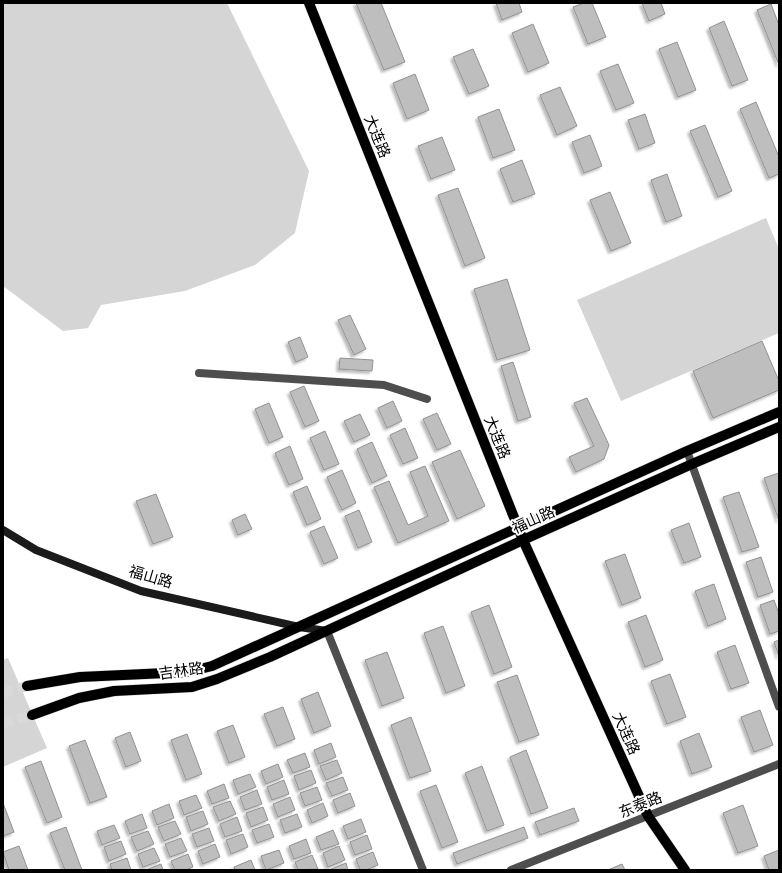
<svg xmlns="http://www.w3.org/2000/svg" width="782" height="873" font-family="Commissioner,'Noto Sans SC',sans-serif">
<defs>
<filter id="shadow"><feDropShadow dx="-2.5" dy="2.5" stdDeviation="1" flood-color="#0004"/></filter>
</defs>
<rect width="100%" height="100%" fill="#fff"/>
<g fill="#d5d5d5">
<path d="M3,3h224l82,168 -14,62 -40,32 -70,26 -84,14 -13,23 -25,3 -60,-45z"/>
<path d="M766,218l13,31v84l-158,68 -44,-101z"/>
<path d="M8,658l39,90 -44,19v-107z"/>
</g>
<g fill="#bebebe" stroke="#929292" filter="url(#shadow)">
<path d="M356,3h25l24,59 -21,8z"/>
<path d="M496,3h23l3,9 -20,8z"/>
<path d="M584,3h8l14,34 -18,7 -15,-37z"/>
<path d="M642,3h19l4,11 -16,7z"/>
<path d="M771,4l8,21v40l-22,-55z"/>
<path d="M724,21l24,59 -16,6 -23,-58z"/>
<path d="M533,24l16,39 -21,9 -16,-39z"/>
<path d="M677,42l19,48 -18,7 -19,-48z"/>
<path d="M473,49l16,37 -20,8 -16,-37z"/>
<path d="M618,64l16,39 -18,7 -16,-39z"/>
<path d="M415,74l14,36 -22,9 -14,-36z"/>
<path d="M560,87l17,39 -20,9 -17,-40z"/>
<path d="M756,102l23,55v17l-10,4 -29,-69z"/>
<path d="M499,109l16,41 -22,8 -15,-41z"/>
<path d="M645,114l10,29 -16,6 -11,-29z"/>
<path d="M705,125l27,66 -14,6 -28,-66z"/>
<path d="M590,135l12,31 -18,7 -12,-31z"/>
<path d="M442,137l13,33 -24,9 -13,-33z"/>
<path d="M522,160l13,34 -22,8 -13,-33z"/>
<path d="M667,174l15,42 -16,6 -15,-42z"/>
<path d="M458,188l27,70 -20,8 -27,-71z"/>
<path d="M610,192l21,51 -20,8 -21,-51z"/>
<path d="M507,279l23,71 -33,10 -23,-71z"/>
<path d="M350,315l16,34 -12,6 -16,-35z"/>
<path d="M300,337l8,20 -12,5 -8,-20z"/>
<path d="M762,341l17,40v9l-66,28 -20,-47z"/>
<path d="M340,358l33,2 -1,11 -33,-2z"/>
<path d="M513,362l18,55 -13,4 -17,-55z"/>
<path d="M304,386l15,35 -14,6 -15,-35z"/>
<path d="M587,398l22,47 -5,14 -28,13 -7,-15 25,-11 -20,-43z"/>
<path d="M393,401l9,20 -15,7 -9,-20z"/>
<path d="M269,403l14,34 -14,6 -14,-34z"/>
<path d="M437,413l14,31 -14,6 -14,-31z"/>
<path d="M360,414l10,21 -16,7 -10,-21z"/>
<path d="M405,428l13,30 -15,6 -13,-29z"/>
<path d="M325,431l14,33 -15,6 -14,-32z"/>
<path d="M372,442l15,34 -15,7 -15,-34z"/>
<path d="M290,446l13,33 -14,6 -14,-32z"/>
<path d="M460,450l25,56 -28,13 -25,-57z"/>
<path d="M425,466l24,55 -51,22 -24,-56 15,-6 19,44 20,-9 -18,-44z"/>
<path d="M342,470l14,33 -14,7 -15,-33z"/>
<path d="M779,473v48l-15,-43z"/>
<path d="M307,486l14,33 -14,6 -14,-33z"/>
<path d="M739,492l20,55 -17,5 -19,-55z"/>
<path d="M156,494l17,43 -20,7 -17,-43z"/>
<path d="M359,510l13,32 -14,6 -13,-32z"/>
<path d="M245,514l7,15 -14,6 -6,-15z"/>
<path d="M689,523l12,34 -17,6 -13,-33z"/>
<path d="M324,526l14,32 -14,6 -14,-32z"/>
<path d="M625,554l16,44 -19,7 -17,-44z"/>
<path d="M761,557l12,35 -15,5 -12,-35z"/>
<path d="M714,584l12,35 -18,7 -13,-35z"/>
<path d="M774,600l5,14v17l-9,3 -10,-29z"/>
<path d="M489,605l23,62 -18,7 -23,-62z"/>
<path d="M646,615l17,45 -18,7 -17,-45z"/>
<path d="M443,626l22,60 -19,7 -22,-60z"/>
<path d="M779,640v17l-5,-15z"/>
<path d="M735,645l14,38 -18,6 -14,-37z"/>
<path d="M387,652l17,46 -22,8 -17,-46z"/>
<path d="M670,674l16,43 -19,7 -16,-43z"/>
<path d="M517,675l22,60 -20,7 -22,-60z"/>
<path d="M318,692l13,34 -17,7 -13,-34z"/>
<path d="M283,707l12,32 -18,7 -13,-32z"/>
<path d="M760,710l13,35 -19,7 -13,-35z"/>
<path d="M411,717l20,54 -21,7 -19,-53z"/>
<path d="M233,725l12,32 -16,6 -12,-32z"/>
<path d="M130,732l11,29 -15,6 -11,-29z"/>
<path d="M699,733l13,34 -20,7 -12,-33z"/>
<path d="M187,734l15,40 -16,6 -15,-40z"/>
<path d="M85,740l22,57 -17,6 -21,-57z"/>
<path d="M331,743l5,14 -17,7 -5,-14z"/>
<path d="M526,750l22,58 -17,6 -21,-57z"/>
<path d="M305,753l5,14 -17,6 -6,-13z"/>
<path d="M337,760l5,13 -16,7 -6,-14z"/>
<path d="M41,761l21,56 -15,6 -22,-56z"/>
<path d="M278,764l5,13 -17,7 -5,-13z"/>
<path d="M482,766l22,59 -17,6 -22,-58z"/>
<path d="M311,770l5,13 -17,7 -5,-14z"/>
<path d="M250,774l6,13 -18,7 -5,-14z"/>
<path d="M343,777l5,13 -16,6 -6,-13z"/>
<path d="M284,780l5,14 -17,6 -5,-13z"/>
<path d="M224,784l5,14 -17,6 -5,-13z"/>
<path d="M436,785l22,57 -16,6 -22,-57z"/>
<path d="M317,787l5,13 -17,6 -5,-13z"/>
<path d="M257,790l5,14 -17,6 -5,-13z"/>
<path d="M350,793l5,13 -17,7 -5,-13z"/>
<path d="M196,795l6,13 -18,7 -5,-14z"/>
<path d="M290,797l5,13 -17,7 -5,-13z"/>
<path d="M230,801l6,13 -17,7 -6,-14z"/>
<path d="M3,803l11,29 -11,4z"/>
<path d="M323,803l5,13 -16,7 -5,-13z"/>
<path d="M169,804l5,14 -17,7 -5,-14z"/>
<path d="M743,805l15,41 -20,7 -15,-40z"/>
<path d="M263,807l5,13 -17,7 -5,-14z"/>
<path d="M574,808l5,13 -39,14 -5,-13z"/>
<path d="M203,811l5,13 -17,7 -5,-14z"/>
<path d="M142,814l5,14 -17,6 -5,-13z"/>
<path d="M297,814l5,13 -17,6 -5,-13z"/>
<path d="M237,817l5,14 -17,6 -5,-13z"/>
<path d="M361,819l5,13 -18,7 -5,-13z"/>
<path d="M175,821l6,13 -17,7 -6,-14z"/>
<path d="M269,824l5,13 -17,6 -5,-13z"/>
<path d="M114,825l6,13 -18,7 -5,-14z"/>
<path d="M66,827l16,43h-17l-15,-37z"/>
<path d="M524,827l4,11 -71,26 -4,-11z"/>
<path d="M209,828l5,13 -17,6 -5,-13z"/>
<path d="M333,830l6,14 -18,6 -5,-13z"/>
<path d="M148,831l6,13 -17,7 -6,-14z"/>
<path d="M243,834l5,13 -17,7 -5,-14z"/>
<path d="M367,835l5,14 -17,6 -5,-13z"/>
<path d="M181,838l6,13 -17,6 -5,-13z"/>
<path d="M306,839l5,14 -17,6 -5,-13z"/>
<path d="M121,841l5,13 -17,7 -5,-14z"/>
<path d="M215,844l5,13 -17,7 -5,-13z"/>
<path d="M19,846l9,24h-19l-6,-18z"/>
<path d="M339,846l6,14 -17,7 -5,-14z"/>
<path d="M154,848l6,13 -17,6 -5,-13z"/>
<path d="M279,850l5,13 -18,7 -5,-14z"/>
<path d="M779,850v20h-10l-5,-14z"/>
<path d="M373,852l5,13 -12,5h-6l-4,-11z"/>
<path d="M188,854l5,13 -7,3h-11l-4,-9z"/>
<path d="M312,855l6,14 -20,1 -3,-8z"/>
<path d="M127,858l4,12h-19l-2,-6z"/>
<path d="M251,860l4,10h-20l-1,-3z"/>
<path d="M346,863l2,7h-19z"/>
<path d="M161,864l2,6h-17z"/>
<path d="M622,864l3,6h-17z"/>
</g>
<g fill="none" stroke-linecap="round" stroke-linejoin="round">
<g stroke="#d9d9d9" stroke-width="10" stroke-dasharray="10 5" stroke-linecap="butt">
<path d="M3,693l24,-7"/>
<path d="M3,723l29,-8"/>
</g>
<defs>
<g id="primary">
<path d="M309,3l214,537 125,276 37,54"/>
<path d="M27,686l53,-9 108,-5 24,-6 475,-215 92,-39"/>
<path d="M32,715l47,-17 35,-7 78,-4 25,-8 53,-22 253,-117 169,-76 87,-37"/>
</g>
</defs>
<use href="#primary" stroke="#dbdbdb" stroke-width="11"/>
<g stroke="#4e4e4e" stroke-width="8">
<path d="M199,373l185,12 43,14"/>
<path d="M687,451l92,256"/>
<path d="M327,631l96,239"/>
<path d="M511,870l268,-106"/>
</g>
<path stroke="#1b1b1b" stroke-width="8" d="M3,530l33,20 105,41 158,36 28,4"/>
<use href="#primary" stroke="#000" stroke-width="10"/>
</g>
<g text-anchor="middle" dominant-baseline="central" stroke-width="4" stroke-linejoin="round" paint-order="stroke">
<g font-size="15" fill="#000" stroke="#fff">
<text transform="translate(378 136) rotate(68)">大连路</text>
<text transform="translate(498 437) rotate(68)">大连路</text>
<text transform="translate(533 519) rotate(-24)">福山路</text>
<text transform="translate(151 576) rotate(16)">福山路</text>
<text transform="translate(181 670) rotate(-8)">吉林路</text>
<text transform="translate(627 733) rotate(66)">大连路</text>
<text transform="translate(640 804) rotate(-22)">东泰路</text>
</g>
</g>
<rect width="782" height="873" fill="none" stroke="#000000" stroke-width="8"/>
</svg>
